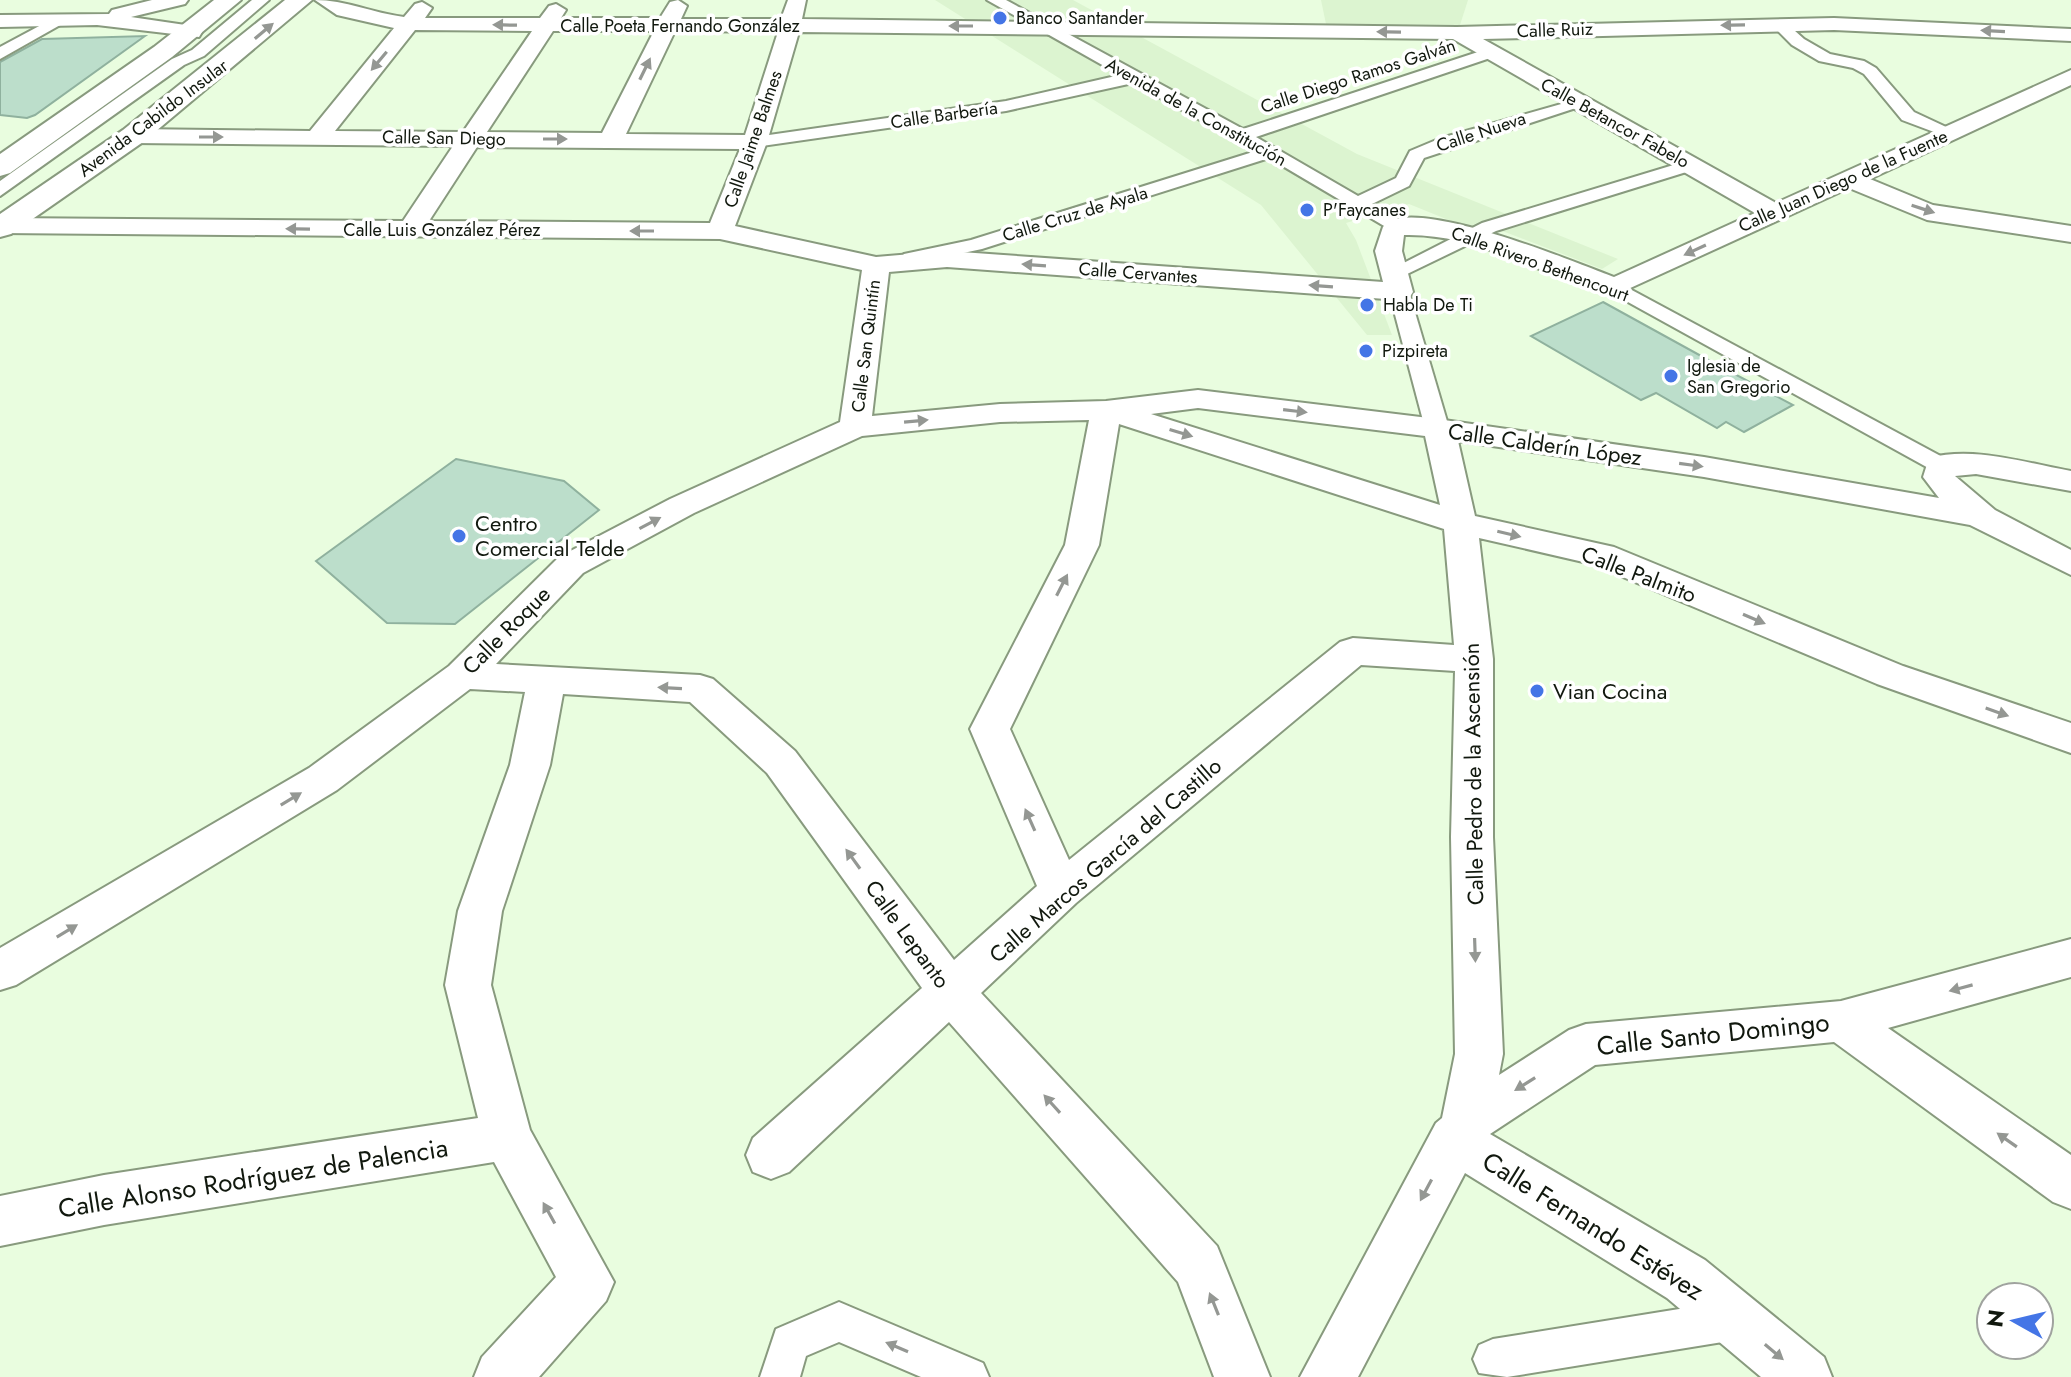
<svg xmlns="http://www.w3.org/2000/svg" width="2071" height="1377" font-family="Jost,sans-serif">
<rect width="100%" height="100%" fill="#e9fddf"/>
<g fill="#dcf4d0">
<path d="M935,0h138l284,154 261,105 -16,10 -97,-37 -49,-9 -47,-19 -63,19 10,17 36,95h-25l-106,-130z"/>
<path d="M1321,0h147l-8,25 -134,-1z"/>
</g>
<g fill="#bcdecb" stroke="#8fb19e" stroke-width="2">
<path d="M145,36l-110,79 -8,3 -27,-3v-53l42,-23z"/>
<path d="M1603,302l109,60 81,43 -49,27 -18,-10 -9,6 -61,-35 -15,7 -110,-64z"/>
<path d="M456,459l108,22 35,29 -144,114 -68,-1 -71,-62z"/>
</g>
<g fill="none" stroke-linecap="round" stroke-linejoin="round">
<defs>
<g id="pedestrian">
<path d="M252,0h17l-65,56 -20,9 -184,131v-15l172,-122 20,-9z"/>
<path d="M987,0h19l237,129 241,-79h12v6l-240,81 102,59 38,-18 14,-27 31,-13 138,-39 9,5 -164,54 -15,28 -37,18 31,19 3,4 -3,4 -7,2 -127,-75 -287,91 -71,15 -7,-2 -3,-4 3,-4 67,-14 285,-89 -123,-68 -127,28 -251,36 -9,-5 9,-5 251,-36 114,-26z"/>
<path d="M56,17l13,3 -69,39v-12z"/>
<path d="M1775,22h10l19,17 26,15 34,7 12,7 38,44 45,21 -9,5 -48,-18 -38,-46 -11,-6 -34,-7 -27,-16 -17,-17z"/>
<path d="M1690,160l6,1v8l-200,62 -93,45 -7,2 -10,-6 96,-49z"/>
<path d="M1615,281l333,179 4,5 -12,7 -8,-2 -324,-179 -3,-4 3,-4z"/>
<path d="M1399,286l10,6 40,136 -4,5h-16l-4,-5 -36,-136z"/>
<path d="M1735,1300l14,6 6,14 -6,14 -14,6 -228,37 -28,-4 -6,-14 6,-14 14,-6z"/>
<path d="M839,1302l144,61 6,14h-68l-82,-35 -33,14 -6,21h-40l16,-48z"/>
</g>
<g id="minor">
<path d="M152,0h36l-3,4 -54,13 68,10 3,5 -3,5 -102,-12 -97,2v-12l109,-1 3,-4z"/>
<path d="M315,0c30,0 58,13 89,17l11,-13 7,-2 10,6 -7,10h115l9,-12 7,-2 10,6 -5,8h99l10,-16 8,-2 9,6 -6,13h100l7,-19h18l-4,19 655,8 377,-9 237,11v12l-237,-11 -351,9 293,164 295,-133v15l-201,94 63,26 138,21v16l-144,-22 -78,-32 -234,107c-72,-17 -134,-62 -211,-60l-2,16 11,41 -4,6 -10,2 -452,-33 -58,5 -17,144 128,-12 106,-3 92,-11 239,29 267,38 235,41 -16,-21 6,-19c45,-12 96,5 142,13v20l-95,-17 -21,2 40,34 76,40v25l-101,-50 -266,-48 -246,-36 17,75 139,31 289,119 168,57v30l-194,-69 -285,-120 -113,-26 14,121v178l10,217 -4,21 70,-45 17,-6 255,-23 230,-62v38l-183,51 183,127v54l-18,-7 -219,-160 -239,23 -105,69 215,126 119,97 8,20h-71l-94,-79 -202,-125 -107,204h-58l136,-254 6,-5 13,-64 -4,-217 4,-166 -94,-6 -285,238 -95,90 236,253 53,131h-56l-36,-95 -229,-260 -160,150 -18,7 -18,-7 -7,-17 7,-17 169,-150 -155,-215 -77,-71 -127,-8 -13,71 -48,146 -11,74 39,145 84,152 -8,19 -67,76h-65l8,-20 74,-80 -62,-115 -390,63 -104,21v-50l104,-21 374,-57 -33,-133 13,-74 52,-146 15,-73 -55,-3 -133,101 -321,195 -16,5v-42l309,-180 140,-102 110,-109 111,-58 170,-77 22,-152 -142,-31 -720,-6v-14l4,-1 399,3 50,-75 -320,-3 -12,-7 12,-7 177,2 84,-103 -57,-13zM415,30l117,1 -69,101 -128,-1zM553,31h101l-52,102 -115,-1zM675,31l103,1 -33,103 -119,-1zM799,32l654,7 302,174 -141,64c-35,-13 -207,-85 -231,-50l-8,24 8,31 -436,-31 -71,6 -141,-31 32,-84zM477,147l263,2 -30,74 -281,-2zM1198,408l227,28 15,69 -289,-91zM1089,420l-24,125 -95,184 67,157 -83,74 -159,-209 -82,-72 -13,-4 -204,-11 87,-91 111,-60 168,-77 138,-14zM1119,424l325,105 10,116 -101,-7 -13,4 -271,218 -59,-131 89,-184z"/>
</g>
<g id="primary">
<path d="M214,0h27l-69,57 -162,116 -10,3v-22l154,-107z"/>
<path d="M285,0h27l-169,142 -132,92 -11,3v-23l123,-84z"/>
</g>
</defs>
<use href="#pedestrian" stroke="#889a7e" stroke-width="4"/>
<use href="#minor" stroke="#889a7e" stroke-width="4"/>
<use href="#primary" stroke="#889a7e" stroke-width="4"/>
<use href="#pedestrian" fill="#fff" fill-rule="evenodd"/>
<use href="#minor" fill="#fff" fill-rule="evenodd"/>
<use href="#primary" fill="#fff" fill-rule="evenodd"/>
</g>
<defs><path id="oneway-solid" d="M-6-.8H1V-3.2L6.5 0L1 3.2V.8H-6Z" transform="scale(2)"/></defs>
<g fill="#949793">
<use href="#oneway-solid" transform="translate(505 25) rotate(-179)"/>
<use href="#oneway-solid" transform="translate(1733 25) rotate(179)"/>
<use href="#oneway-solid" transform="translate(961 26) rotate(-180)"/>
<use href="#oneway-solid" transform="translate(264 31) rotate(-40)"/>
<use href="#oneway-solid" transform="translate(1993 31) rotate(-177)"/>
<use href="#oneway-solid" transform="translate(1389 32) rotate(-179)"/>
<use href="#oneway-solid" transform="translate(379 61) rotate(130)"/>
<use href="#oneway-solid" transform="translate(645 69) rotate(-64)"/>
<use href="#oneway-solid" transform="translate(211 137)"/>
<use href="#oneway-solid" transform="translate(555 139)"/>
<use href="#oneway-solid" transform="translate(1923 209) rotate(18)"/>
<use href="#oneway-solid" transform="translate(298 229) rotate(-179)"/>
<use href="#oneway-solid" transform="translate(642 231) rotate(180)"/>
<use href="#oneway-solid" transform="translate(1695 250) rotate(155)"/>
<use href="#oneway-solid" transform="translate(1034 265) rotate(-176)"/>
<use href="#oneway-solid" transform="translate(1321 286) rotate(-176)"/>
<use href="#oneway-solid" transform="translate(1295 411) rotate(7)"/>
<use href="#oneway-solid" transform="translate(916 421) rotate(-5)"/>
<use href="#oneway-solid" transform="translate(1181 433) rotate(17)"/>
<use href="#oneway-solid" transform="translate(1691 465) rotate(8)"/>
<use href="#oneway-solid" transform="translate(650 523) rotate(-28)"/>
<use href="#oneway-solid" transform="translate(1509 534) rotate(13)"/>
<use href="#oneway-solid" transform="translate(1062 585) rotate(-63)"/>
<use href="#oneway-solid" transform="translate(1754 619) rotate(23)"/>
<use href="#oneway-solid" transform="translate(670 688) rotate(-177)"/>
<use href="#oneway-solid" transform="translate(1997 712) rotate(19)"/>
<use href="#oneway-solid" transform="translate(291 799) rotate(-31)"/>
<use href="#oneway-solid" transform="translate(1030 820) rotate(-114)"/>
<use href="#oneway-solid" transform="translate(853 859) rotate(-126)"/>
<use href="#oneway-solid" transform="translate(67 931) rotate(-31)"/>
<use href="#oneway-solid" transform="translate(1475 950) rotate(88)"/>
<use href="#oneway-solid" transform="translate(1961 988) rotate(165)"/>
<use href="#oneway-solid" transform="translate(1525 1084) rotate(148)"/>
<use href="#oneway-solid" transform="translate(1052 1104) rotate(-132)"/>
<use href="#oneway-solid" transform="translate(2007 1140) rotate(-145)"/>
<use href="#oneway-solid" transform="translate(1426 1190) rotate(118)"/>
<use href="#oneway-solid" transform="translate(549 1213) rotate(-119)"/>
<use href="#oneway-solid" transform="translate(1214 1304) rotate(-112)"/>
<use href="#oneway-solid" transform="translate(897 1347) rotate(-157)"/>
<use href="#oneway-solid" transform="translate(1774 1352) rotate(40)"/>
</g>
<g fill="#4475e6" stroke="#fff" stroke-width="3">
<circle cx="1000" cy="18" r="8"/>
<circle cx="1307" cy="210" r="8"/>
<circle cx="1367" cy="305" r="8"/>
<circle cx="1366" cy="351" r="8"/>
<circle cx="1671" cy="376" r="8"/>
<circle cx="459" cy="536" r="8"/>
<circle cx="1537" cy="691" r="8"/>
</g>
<g text-anchor="middle" dominant-baseline="central" stroke-width="7" stroke-linejoin="round" paint-order="stroke">
<g font-size="18" fill="#11180e" stroke="#fff" text-anchor="start">
<text x="1016" y="18">Banco Santander</text>
<text x="1323" y="210">P'Faycanes</text>
<text x="1383" y="305">Habla De Ti</text>
<text x="1382" y="351">Pizpireta</text>
<text x="1687" y="366">Iglesia de<tspan x="1687" dy="21">San Gregorio</tspan></text>
</g>
<g font-size="18" fill="#11180e" stroke="#fff">
<text x="680" y="26">Calle Poeta Fernando González</text>
<text transform="translate(1555 30) rotate(-2)">Calle Ruiz</text>
<text transform="translate(1358 76) rotate(-18)">Calle Diego Ramos Galván</text>
<text transform="translate(1196 112) rotate(29)">Avenida de la Constitución</text>
<text transform="translate(944 115) rotate(-8)">Calle Barbería</text>
<text transform="translate(153 118) rotate(-37)">Avenida Cabildo Insular</text>
<text transform="translate(1615 123) rotate(29)">Calle Betancor Fabelo</text>
<text transform="translate(1481 132) rotate(-18)">Calle Nueva</text>
<text transform="translate(444 138) rotate(1)">Calle San Diego</text>
<text transform="translate(753 139) rotate(-71)">Calle Jaime Balmes</text>
<text transform="translate(1843 181) rotate(-24)">Calle Juan Diego de la Fuente</text>
<text transform="translate(1075 214) rotate(-17)">Calle Cruz de Ayala</text>
<text x="442" y="230">Calle Luis González Pérez</text>
<text transform="translate(1540 264) rotate(20)">Calle Rivero Bethencourt</text>
<text transform="translate(1138 273) rotate(4)">Calle Cervantes</text>
<text transform="translate(866 346) rotate(-83)">Calle San Quintín</text>
</g>
<g font-size="22" fill="#11180e" stroke="#fff">
<text transform="translate(1545 444) rotate(8)">Calle Calderín López</text>
<text transform="translate(1639 574) rotate(21)">Calle Palmito</text>
<text transform="translate(506 630) rotate(-45)">Calle Roque</text>
<text transform="translate(1473 774) rotate(-91)">Calle Pedro de la Ascensión</text>
<text transform="translate(1105 860) rotate(-41)">Calle Marcos García del Castillo</text>
<text transform="translate(908 934) rotate(54)">Calle Lepanto</text>
</g>
<g font-size="22" fill="#11180e" stroke="#fff" text-anchor="start">
<text x="475" y="523">Centro<tspan x="475" dy="25">Comercial Telde</tspan></text>
<text x="1553" y="691">Vian Cocina</text>
</g>
<g font-size="26" fill="#11180e" stroke="#fff">
<text transform="translate(1713 1034) rotate(-6)">Calle Santo Domingo</text>
<text transform="translate(253 1178) rotate(-9)">Calle Alonso Rodríguez de Palencia</text>
<text transform="translate(1593 1226) rotate(32)">Calle Fernando Estévez</text>
</g>
</g>
<g transform="translate(2015 1321) rotate(278)"><circle r="38" fill="#ffffff" stroke="#a0a39f" stroke-width="2"/>
<path d="M0-6L14 30L0 20L-14 30Z" fill="#4475e6"/>
<text y="-12" font-size="22" font-weight="bold" text-anchor="middle" fill="#11180e">N</text>
</g>
</svg>
